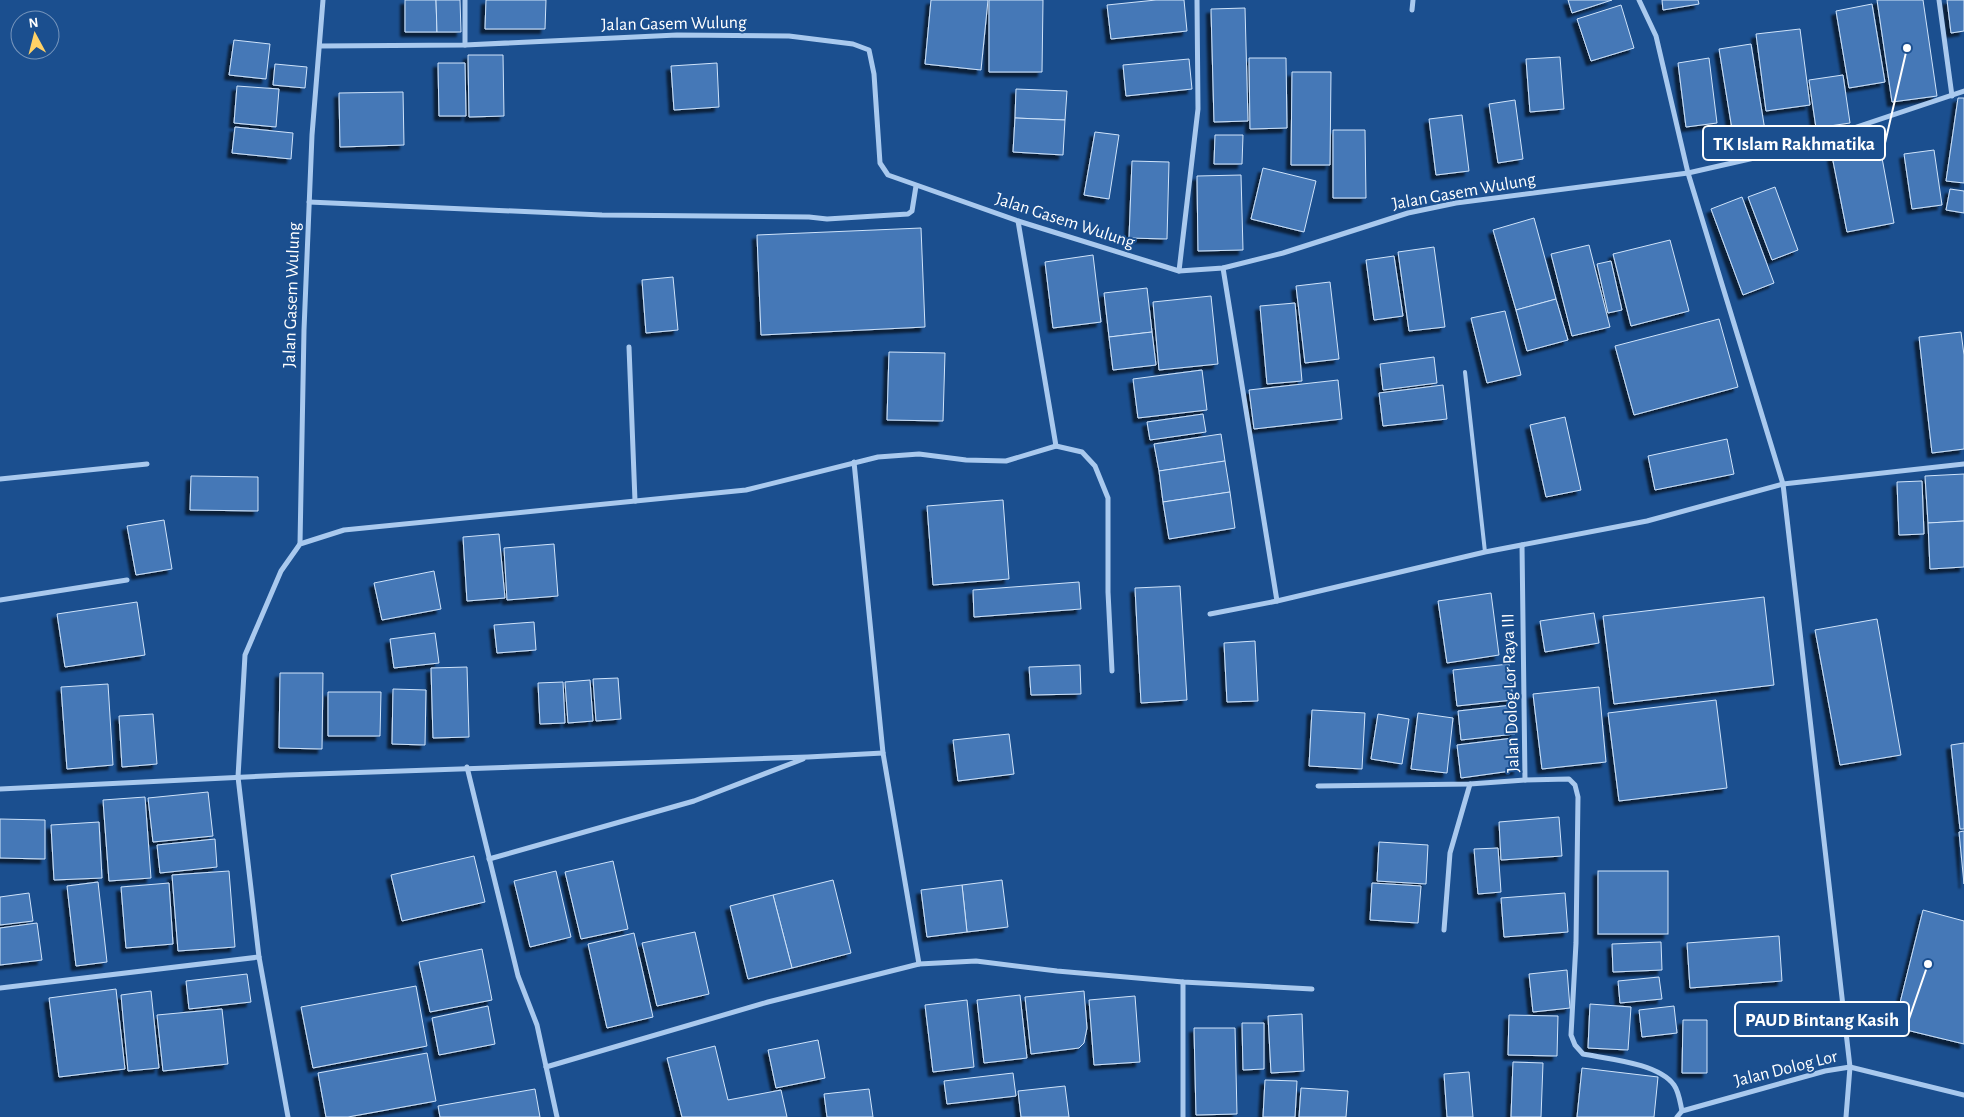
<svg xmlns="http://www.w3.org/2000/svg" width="1964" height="1117" font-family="'Alegreya Sans',sans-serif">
<defs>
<filter id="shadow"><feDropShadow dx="-4.5" dy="4.5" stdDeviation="1" flood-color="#0009"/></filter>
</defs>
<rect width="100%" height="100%" fill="#1b4f8f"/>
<g fill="#4478b7" stroke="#cfe3fa" filter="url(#shadow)">
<path d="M405,0h31l1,32h-32z"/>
<path d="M436,0h24l1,32h-24z"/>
<path d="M486,0h60l-1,29h-60z"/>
<path d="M931,0h57l-7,70 -56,-6z"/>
<path d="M989,0h54l-1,72h-53z"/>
<path d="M1156,0h28l3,31 -76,8 -4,-34z"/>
<path d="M1568,0h44l-40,13z"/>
<path d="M1662,0h36l1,4 -36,6z"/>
<path d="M1877,0h46l14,96 -45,6z"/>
<path d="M1947,0h17v31l-13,2z"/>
<path d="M1872,4l13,78 -36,6 -13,-77z"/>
<path d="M1621,5l13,43 -43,13 -14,-42z"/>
<path d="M1245,8l3,113 -34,1 -3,-113z"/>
<path d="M1800,29l10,76 -44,6 -10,-77z"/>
<path d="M234,40l36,4 -4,35 -37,-4z"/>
<path d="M1751,44l17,105 -32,5 -17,-105z"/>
<path d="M468,55h35l1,61 -35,1z"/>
<path d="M1560,57l4,52 -34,3 -4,-53z"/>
<path d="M1249,58h37l1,70 -37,1z"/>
<path d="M1709,58l8,65 -31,4 -8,-64z"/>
<path d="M1189,59l3,30 -66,7 -3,-31z"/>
<path d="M438,63h27l1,53h-27z"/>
<path d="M717,63l2,44 -45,3 -3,-44z"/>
<path d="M275,64l32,3 -2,21 -32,-3z"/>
<path d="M1292,72h39l-1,93h-39z"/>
<path d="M1843,75l7,48 -34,5 -7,-48z"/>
<path d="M237,86l42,3 -3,38 -42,-4z"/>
<path d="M1016,89l51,2 -2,29 -50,-2z"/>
<path d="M403,92l1,53 -64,2 -1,-54z"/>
<path d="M1958,98h6v85l-18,-2z"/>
<path d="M1515,100l8,59 -25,4 -9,-59z"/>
<path d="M1462,115l7,56 -33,4 -7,-56z"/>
<path d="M1015,118l50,2 -2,35 -50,-3z"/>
<path d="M235,127l58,6 -2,26 -59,-6z"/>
<path d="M1333,130h32l1,68h-33z"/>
<path d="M1095,132l24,3 -10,64 -25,-4z"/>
<path d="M1215,135h28l-1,29h-28z"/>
<path d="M1880,147l14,76 -47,9 -15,-76z"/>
<path d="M1934,150l8,55 -30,4 -8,-55z"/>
<path d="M1132,161l37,1 -2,77 -38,-1z"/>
<path d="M1263,168l53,13 -12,51 -53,-13z"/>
<path d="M1241,175l2,75 -45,1 -1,-75z"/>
<path d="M1775,187l23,63 -26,10 -24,-63z"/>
<path d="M1950,189l14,2v22l-18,-3z"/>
<path d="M1742,197l32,86 -31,12 -32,-86z"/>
<path d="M1534,218l22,81 -40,11 -23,-80z"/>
<path d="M921,228l4,99 -164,8 -4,-100z"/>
<path d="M1670,240l19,71 -58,15 -18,-72z"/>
<path d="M1589,245l21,82 -38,9 -21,-82z"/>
<path d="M1434,247l11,80 -36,4 -11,-79z"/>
<path d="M1093,255l8,67 -48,6 -8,-66z"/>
<path d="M1394,256l9,60 -29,4 -8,-60z"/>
<path d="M1611,261l11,49 -14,3 -11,-49z"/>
<path d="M673,277l5,53 -32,3 -4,-53z"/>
<path d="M1330,282l9,77 -34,4 -9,-77z"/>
<path d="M1147,288l5,44 -43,5 -5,-44z"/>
<path d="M1211,296l7,68 -59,6 -6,-68z"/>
<path d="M1556,299l12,41 -41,11 -11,-41z"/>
<path d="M1295,303l7,78 -35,3 -7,-78z"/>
<path d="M1505,311l16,64 -34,8 -16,-65z"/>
<path d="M1719,319l19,68 -104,28 -19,-69z"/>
<path d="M1152,332l4,33 -43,5 -4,-33z"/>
<path d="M1961,332l3,23v94l-32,4 -13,-116z"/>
<path d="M889,352l56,1 -2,68 -56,-1z"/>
<path d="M1434,357l3,26 -54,7 -3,-26z"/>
<path d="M1202,370l5,40 -69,8 -5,-39z"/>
<path d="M1338,380l4,39 -88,10 -5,-39z"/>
<path d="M1443,385l4,34 -64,7 -4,-33z"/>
<path d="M1203,414l3,18 -56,8 -3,-18z"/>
<path d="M1565,417l16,73 -35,7 -16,-72z"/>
<path d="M1221,434l4,27 -66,10 -5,-27z"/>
<path d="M1727,439l7,35 -79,16 -7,-34z"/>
<path d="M1225,461l5,31 -67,10 -4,-31z"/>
<path d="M1964,474v47l-36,2 -3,-47z"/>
<path d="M191,476l67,1v34l-68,-1z"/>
<path d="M1922,481l2,53 -25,1 -2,-53z"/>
<path d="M1230,492l5,36 -66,11 -6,-37z"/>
<path d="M1003,500l6,79 -76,6 -6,-79z"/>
<path d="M164,520l8,49 -36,6 -9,-49z"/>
<path d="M1964,521v46l-34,2 -2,-46z"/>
<path d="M499,534l6,64 -38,3 -4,-64z"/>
<path d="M554,544l4,52 -51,4 -3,-52z"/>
<path d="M434,571l7,38 -59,11 -8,-37z"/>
<path d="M1079,582l2,27 -107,8 -1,-27z"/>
<path d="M1180,586l7,114 -46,3 -6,-115z"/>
<path d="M1491,593l8,62 -52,8 -9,-62z"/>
<path d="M1764,597l10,88 -160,19 -11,-88z"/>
<path d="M137,602l8,53 -80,12 -8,-53z"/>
<path d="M1594,613l5,30 -54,9 -5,-31z"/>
<path d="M1877,619l24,136 -61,10 -25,-135z"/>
<path d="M534,622l2,28 -39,3 -3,-28z"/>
<path d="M435,633l4,30 -45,5 -4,-29z"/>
<path d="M1255,641l3,60 -31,1 -3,-59z"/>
<path d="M1509,664l4,36 -56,6 -4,-36z"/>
<path d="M1080,665l1,29 -50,1 -2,-28z"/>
<path d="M467,667l2,70 -36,1 -2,-70z"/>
<path d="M280,673h43l-1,76 -43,-1z"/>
<path d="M618,678l3,41 -25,2 -3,-42z"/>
<path d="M590,680l3,41 -25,2 -3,-41z"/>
<path d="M563,682l2,41 -25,1 -2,-41z"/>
<path d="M108,684l5,81 -46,4 -6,-82z"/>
<path d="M1599,687l7,75 -64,7 -9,-75z"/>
<path d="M393,689l33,1 -1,55 -33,-1z"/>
<path d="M328,692h53l-1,44h-52z"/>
<path d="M1716,700l11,88 -108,13 -11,-88z"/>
<path d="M1512,705l3,29 -54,6 -3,-29z"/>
<path d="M1312,710l53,3 -3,56 -53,-3z"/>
<path d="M1418,713l35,5 -6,55 -36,-4z"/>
<path d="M153,714l4,50 -35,3 -3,-51z"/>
<path d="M1378,714l31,5 -7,45 -31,-5z"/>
<path d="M1009,734l5,40 -56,7 -5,-41z"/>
<path d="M1513,738l5,32 -57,8 -4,-33z"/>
<path d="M1964,743v86h-4l-9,-84z"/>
<path d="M208,792l5,44 -60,6 -5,-44z"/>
<path d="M145,797l6,81 -42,3 -6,-81z"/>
<path d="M1559,817l3,39 -61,4 -2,-38z"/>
<path d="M0,819l45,1v39l-45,-1z"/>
<path d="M99,822l3,56 -48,2 -3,-55z"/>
<path d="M1964,831v53l-5,-52z"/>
<path d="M215,839l2,28 -57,6 -3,-28z"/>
<path d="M1379,842l49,3 -2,39 -49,-3z"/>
<path d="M1498,848l3,44 -23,2 -4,-45z"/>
<path d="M474,856l11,46 -83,19 -11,-46z"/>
<path d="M613,861l15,68 -47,10 -16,-67z"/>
<path d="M229,871l6,76 -57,4 -6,-76z"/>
<path d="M556,871l15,66 -41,10 -16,-66z"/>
<rect x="1598" y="871" width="70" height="63"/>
<path d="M833,880l18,73 -59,15 -19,-73z"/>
<path d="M1002,880l6,47 -41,5 -5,-47z"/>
<path d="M98,882l9,80 -31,4 -9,-80z"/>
<path d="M169,883l4,61 -47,4 -5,-61z"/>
<path d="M1372,883l49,3 -3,37 -48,-3z"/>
<path d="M962,885l5,47 -40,5 -6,-47z"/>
<path d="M29,893l4,28 -33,4v-28z"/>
<path d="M1565,893l3,39 -64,5 -3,-39z"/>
<path d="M773,895l19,73 -44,11 -18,-73z"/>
<path d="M1923,910l41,11v123l-70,-17z"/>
<path d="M37,923l5,37 -42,5v-37z"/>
<path d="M695,932l14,62 -52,12 -15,-63z"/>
<path d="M634,933l19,84 -46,11 -19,-84z"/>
<path d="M1779,936l3,45 -92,7 -3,-45z"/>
<path d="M1661,942l1,28 -49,2 -1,-28z"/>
<path d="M482,949l10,51 -62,12 -11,-50z"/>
<path d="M1567,970l3,38 -37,4 -4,-38z"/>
<path d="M247,974l4,28 -62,7 -3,-28z"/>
<path d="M1659,977l3,22 -42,4 -2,-22z"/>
<path d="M416,986l11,60 -114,22 -12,-61z"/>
<path d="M116,989l9,80 -66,8 -10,-79z"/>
<path d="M151,991l8,77 -31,3 -7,-76z"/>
<path d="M1084,991l3,37 -3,15 -5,5 -48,6 -6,-57z"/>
<path d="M1020,995l7,63 -43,5 -7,-63z"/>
<path d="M1135,996l5,66 -46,3 -5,-65z"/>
<path d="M967,1000l7,67 -41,5 -8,-67z"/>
<path d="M1590,1004l41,3 -3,43 -40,-2z"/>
<path d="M488,1006l7,38 -56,11 -7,-37z"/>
<path d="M1674,1006l3,27 -35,4 -3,-27z"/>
<path d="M222,1009l6,55 -65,7 -6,-56z"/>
<path d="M1302,1014l2,57 -33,2 -3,-57z"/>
<path d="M1509,1015l49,1 -1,40 -49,-1z"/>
<path d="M1683,1020h24v53h-25z"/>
<path d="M1242,1023h22v46l-21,1z"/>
<path d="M1194,1028h41l2,86 -41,1z"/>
<path d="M818,1040l7,38 -49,10 -8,-38z"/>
<path d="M715,1046l13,54 53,-10 6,27h-105l-15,-59z"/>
<path d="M427,1053l9,48 -88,16h-22l-8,-44z"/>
<path d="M1513,1062l30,1 -2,54h-30z"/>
<path d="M1582,1068l76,9 -4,40h-77z"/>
<path d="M1469,1072l4,45h-26l-3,-43z"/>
<path d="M1013,1073l3,23 -69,8 -3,-23z"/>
<path d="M1265,1080l32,1 -2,36h-32z"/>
<path d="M1065,1086l4,31h-48l-3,-26z"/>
<path d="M1301,1088l47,3 -2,26h-47z"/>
<path d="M535,1089l5,28h-100l-2,-11z"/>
<path d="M869,1089l4,28h-46l-3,-23z"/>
</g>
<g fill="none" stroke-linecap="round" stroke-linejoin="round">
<path stroke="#a9c9ee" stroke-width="4" d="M1465,372l20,180"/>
<g stroke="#a9c9ee" stroke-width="5">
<path d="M1639,0l17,36 32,137 95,311 67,583 -4,50"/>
<path d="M1939,0l13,96"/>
<path d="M1412,10l1,-10"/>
<path d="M465,45v-45"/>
<path d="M320,46l145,-1 212,-10 112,1 64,8 16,6 5,24 6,89 8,12 130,46 161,50 44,-3 60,-15 125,-40 48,-10 232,-30 97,-22 179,-60"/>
<path d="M309,202l293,13 207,2 18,2 81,-5 4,-3 4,-25"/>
<path d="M1018,221l38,225 26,6 13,14 13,32v94l4,79"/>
<path d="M1223,268l54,333"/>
<path d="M1179,271l19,-162 -1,-109"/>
<path d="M629,347l6,154"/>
<path d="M854,462l29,291 36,211"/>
<path d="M0,479l147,-15"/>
<path d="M300,544l4,-214 8,-195 11,-135"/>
<path d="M1522,545l3,235 44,-1 6,6 3,12 -2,146 -5,92 4,10 8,9c25,5 75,9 91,31 5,7 6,17 8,26"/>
<path d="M0,600l127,-20"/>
<path d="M1210,614l67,-13 208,-49 162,-31 136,-37 181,-20"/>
<path d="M467,767l51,209 19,49 20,92"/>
<path d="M1318,786l152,-2 55,-4"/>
<path d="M0,789l286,-14 522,-18 75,-4"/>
<path d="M489,859l205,-58 109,-42"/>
<path d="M1444,930l6,-77 20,-69"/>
<path d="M1183,982v135"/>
<path d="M0,988l259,-31"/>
<path d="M546,1067l222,-65 151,-38 57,-3 81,10 126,11 129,7"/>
<path d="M288,1117l-29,-160 -21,-180 7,-122 36,-84 19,-27 44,-14 402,-40 132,-33 41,-3 47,6 40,1 50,-15"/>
<path d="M1677,1117l5,-6 143,-40 25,-4 114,28"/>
</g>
</g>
<g text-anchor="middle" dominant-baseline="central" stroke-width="4" stroke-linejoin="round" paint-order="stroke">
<g font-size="18" fill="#fff" stroke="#1b4f8f">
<text transform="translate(674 24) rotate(-1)">Jalan Gasem Wulung</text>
<text transform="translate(1464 192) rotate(-10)">Jalan Gasem Wulung</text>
<text transform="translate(1065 221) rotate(18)">Jalan Gasem Wulung</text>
<text transform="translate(292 295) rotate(-88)">Jalan Gasem Wulung</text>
<text transform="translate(1511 693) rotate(-92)">Jalan Dolog Lor Raya III</text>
<text transform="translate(1786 1069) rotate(-14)">Jalan Dolog Lor</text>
</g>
</g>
<path fill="none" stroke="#fff" stroke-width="2" d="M1907 48L1885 143M1928 964L1909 1019"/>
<g fill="#fff" stroke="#1b4f8f" stroke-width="2">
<circle cx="1907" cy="48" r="5"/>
<circle cx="1928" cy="964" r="5"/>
</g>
<g fill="#1b4f8f" stroke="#fff" stroke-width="2">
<rect x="1703" y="126" width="182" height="34" rx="5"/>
<rect x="1735" y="1002" width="174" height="34" rx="5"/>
</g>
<g font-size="19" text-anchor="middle" font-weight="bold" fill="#fff">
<text x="1794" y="150">TK Islam Rakhmatika</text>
<text x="1822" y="1026">PAUD Bintang Kasih</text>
</g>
<g transform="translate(35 35) rotate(353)"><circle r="24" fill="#1b4f8f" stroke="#7695bc"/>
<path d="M0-4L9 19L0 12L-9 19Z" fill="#ffd166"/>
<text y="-8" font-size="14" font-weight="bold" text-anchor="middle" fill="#ffffff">N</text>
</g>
</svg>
